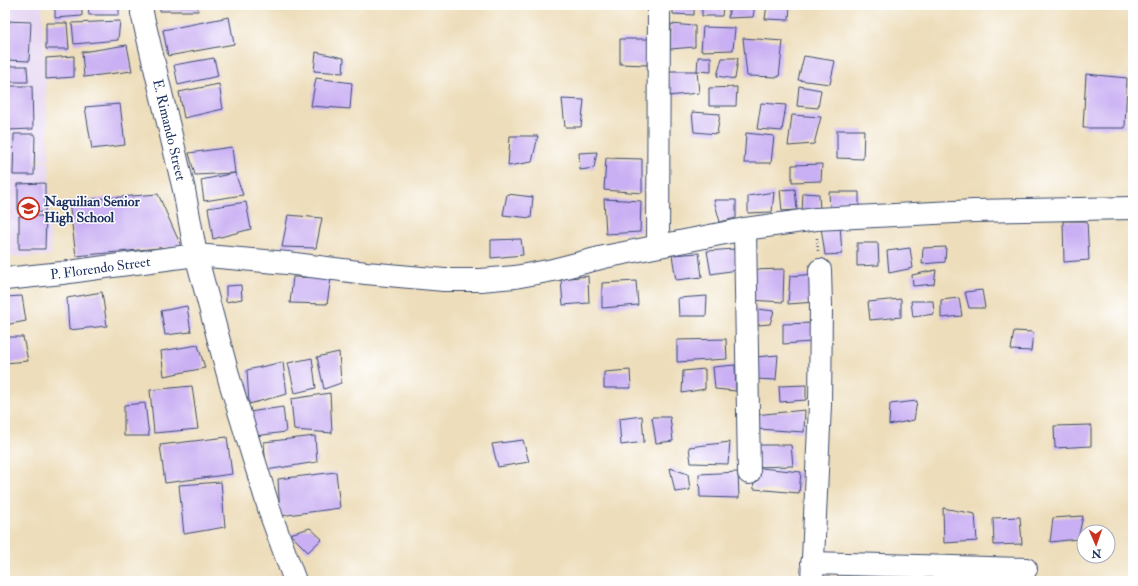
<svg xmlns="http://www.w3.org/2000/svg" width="1138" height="586" font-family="'IM FELL Double Pica',serif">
<rect width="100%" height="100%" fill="#fff"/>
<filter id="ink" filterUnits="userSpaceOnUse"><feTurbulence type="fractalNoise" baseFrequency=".025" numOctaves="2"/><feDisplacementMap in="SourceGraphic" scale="8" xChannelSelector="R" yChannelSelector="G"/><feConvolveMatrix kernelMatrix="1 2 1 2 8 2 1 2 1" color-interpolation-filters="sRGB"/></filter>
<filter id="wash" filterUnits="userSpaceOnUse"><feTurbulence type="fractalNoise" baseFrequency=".012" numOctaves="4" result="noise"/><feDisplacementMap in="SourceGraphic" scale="16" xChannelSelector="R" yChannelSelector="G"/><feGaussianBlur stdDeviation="0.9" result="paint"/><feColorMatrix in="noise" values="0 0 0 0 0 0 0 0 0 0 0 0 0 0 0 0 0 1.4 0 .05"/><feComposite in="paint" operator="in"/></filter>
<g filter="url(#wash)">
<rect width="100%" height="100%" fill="#edddba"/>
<g fill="#e4d3f1">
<path d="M5,5h37l7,154 -44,1z"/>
<path d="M49,161l2,95 -46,1v-95z"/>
</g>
<g id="blocks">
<g fill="#c9aff3">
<path d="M55,5h27v11l-27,2z"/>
<path d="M88,5h31v10h-30z"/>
<path d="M160,5h37l1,6h-38z"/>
<path d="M673,5h21v10l-21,-1z"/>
<path d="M702,5h21l-1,11h-20z"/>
<path d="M730,5h25l-2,12 -25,1z"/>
<path d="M767,5h23l-1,15 -24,-1z"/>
<path d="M229,17l5,27 -66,12 -5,-26z"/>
<path d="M5,21l26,1 -2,39 -24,-1z"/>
<path d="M120,21l-2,19 -44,4 -2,-21z"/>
<path d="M46,23h21l2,26h-23z"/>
<path d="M671,24l24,2v21l-25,2z"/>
<path d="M703,27l32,1 -2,22 -32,1z"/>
<path d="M743,38l40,3 -4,36 -32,-1z"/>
<path d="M620,39h31l-4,26 -27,-1z"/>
<path d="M127,45l5,26 -48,6 -2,-25z"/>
<path d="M316,52l28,6 -1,15 -29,-2z"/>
<path d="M74,56v21l-28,2v-21z"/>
<path d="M804,56l31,5 -5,23 -32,-4z"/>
<path d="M698,57h13v15l-14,-1 2,22 -32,3 3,-25h27z"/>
<path d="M214,58l4,18 -40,9 -4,-20z"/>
<path d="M722,58h16l-3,21 -18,-3z"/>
<path d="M5,66h22l1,16h-23z"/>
<path d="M1086,74l41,4 -2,50h-42z"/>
<path d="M316,78l36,5 -2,26 -39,-3z"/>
<path d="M219,84l4,25 -39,9 -5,-26z"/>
<path d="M6,86h26l1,43 -26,1z"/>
<path d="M799,86l22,4 -3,18 -21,-2z"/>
<path d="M737,87l-1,19h-27v-18z"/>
<path d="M562,99l22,1 -3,27h-16z"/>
<path d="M761,103l25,2 -4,26 -25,-2z"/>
<path d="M120,104l5,41 -33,4 -7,-42z"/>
<path d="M692,112l28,2 -3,20 -23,-2z"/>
<path d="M792,115l29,2 -7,27 -26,2z"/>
<path d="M837,130h27l-1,29 -26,-1z"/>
<path d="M746,133l28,3 -3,27h-27z"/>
<path d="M14,134h21l-1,41h-21z"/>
<path d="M510,136h28l-6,26 -24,4z"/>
<path d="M232,147l3,26 8,22 -39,6 -3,-21 34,-7 -40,2 -6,-22z"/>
<path d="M597,152l-3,16 -14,2 -1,-17z"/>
<path d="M606,158l36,1v34l-38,-3z"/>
<path d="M822,164l-1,17 -29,1v-17z"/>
<rect x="5" y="165" width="3" height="19"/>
<path d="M45,183v29l-27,1v-29z"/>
<path d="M795,189l2,21 -15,1 -2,-21z"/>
<path d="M774,192l-2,20 -24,1v-17z"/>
<path d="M829,192h30v19l-29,-1z"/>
<path d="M803,193l16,1 1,16 -18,2z"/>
<path d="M158,194l23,52 -105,10 -7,-55z"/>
<path d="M507,194l26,3 -2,21 -28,-3z"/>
<path d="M604,199l37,2 -1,31 -34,2z"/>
<path d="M714,200h22v18l-16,4z"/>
<path d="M246,202l5,27 -38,10 -5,-31z"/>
<path d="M288,215l34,3 -6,30 -34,-1z"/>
<path d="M19,216h27l-1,33h-26z"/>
<path d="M1063,221h24l2,39 -25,2z"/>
<path d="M840,225l2,29 -17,1 -4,-28z"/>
<path d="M521,239l2,16 -32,3v-18z"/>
<path d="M857,243h21l1,22 -22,1z"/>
<path d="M946,247l-1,15 -23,2 1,-16z"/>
<path d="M910,248l3,20 -24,5 -2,-22z"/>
<path d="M734,249l2,21 -25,4 -4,-23z"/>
<path d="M699,253l3,24 -26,3 -4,-25z"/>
<path d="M784,269l-1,33 -34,-2 1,-30z"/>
<path d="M936,270l-2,14 -21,2 -1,-11z"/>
<path d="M817,274l-1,28 -28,2 2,-28z"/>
<path d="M588,276l1,27 -26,2 -2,-26z"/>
<path d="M293,277l38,1 -4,26 -37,-1z"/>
<path d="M636,281l2,24 -36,3v-25z"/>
<path d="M241,285l1,14 -16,3v-16z"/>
<path d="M982,290l3,18h-16l-4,-16z"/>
<path d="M102,292l5,34 -38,4 -2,-32z"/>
<path d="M22,296l4,25 -21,4v-28z"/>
<path d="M707,296l-1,20h-27l-1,-18z"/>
<path d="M959,298l3,18 -21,2v-18z"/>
<path d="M901,299v18l-31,3 -2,-18z"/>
<path d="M911,301h22l1,13 -21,3z"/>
<path d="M187,306l4,26 -26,3 -4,-24z"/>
<path d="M749,308l25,3 -4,13 -23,2z"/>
<path d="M813,323l-1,19 -29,2v-20z"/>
<path d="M1014,331l19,1 -2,19 -20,-1z"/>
<path d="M5,337h18l5,24 -23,2z"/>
<path d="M726,339l1,20 -50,3v-22z"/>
<path d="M198,345l7,23 -41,8 -3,-25z"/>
<path d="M339,352l2,31 -17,6 -7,-32z"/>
<path d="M778,355l-2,25 -21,-1 1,-22z"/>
<path d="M312,358l4,30 -21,5 -7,-30z"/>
<path d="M283,362l4,32 -38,10 -2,-34z"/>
<path d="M735,365l1,26 -21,-2 -2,-22z"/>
<path d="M705,369v20l-23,4 1,-22z"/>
<path d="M630,370l1,18h-27v-16z"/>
<path d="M806,385v15l-26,2 -1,-16z"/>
<path d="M192,386l6,43 -44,4 -4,-43z"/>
<path d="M330,393l2,40 -38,-3 -3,-31z"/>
<path d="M917,401l-3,19 -25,5 1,-21z"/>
<path d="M145,403l4,33h-25v-31z"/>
<path d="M283,407l3,25 -31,4 -6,-24z"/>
<path d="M805,410l-1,22 -46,-3 -3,-14z"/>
<path d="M642,416l2,26 -23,3 -2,-26z"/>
<path d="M652,417h18l3,24 -17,2z"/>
<path d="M1091,425v21l-36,2 -1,-22z"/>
<path d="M315,436l2,26 -51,8 -2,-28z"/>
<path d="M227,437l5,37 -67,9 -5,-38z"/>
<path d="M523,440l6,22 -31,5 -6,-23z"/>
<path d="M730,442l-2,22 -37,-1 -2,-16z"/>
<path d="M750,445h41l2,21 -42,1z"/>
<path d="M751,467l50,5 -2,21 -45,-4z"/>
<path d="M670,468l18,6 2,16 -15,2z"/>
<path d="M336,472l4,36 -60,8 -2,-37z"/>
<path d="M738,472l1,26 -39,-1 -1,-23z"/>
<path d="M221,482l4,45 -41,7 -5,-49z"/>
<path d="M943,508l32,6 2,27 -33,2z"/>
<path d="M1083,516l-5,23 -28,3 3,-24z"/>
<path d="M1020,517l2,27 -28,1 -1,-27z"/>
<path d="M310,528l12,11 -14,13 -18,-18z"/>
</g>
</g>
</g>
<g filter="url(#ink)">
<use href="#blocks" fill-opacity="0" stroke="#3a496c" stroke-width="1"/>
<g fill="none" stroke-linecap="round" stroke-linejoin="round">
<defs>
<g id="minor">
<path id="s1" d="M142,5v8l42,177 12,65 34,127 42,136 23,63"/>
<path d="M745,229l4,244"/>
<path d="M658,246l1,-241"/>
<path id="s2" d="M5,279l57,-6 43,-6 91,-12 91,8 79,10 78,7h37l34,-3 38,-7 51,-13 141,-28 71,-10 158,-8 159,-3"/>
<path d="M812,563l214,6"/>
<path d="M812,581l8,-176 1,-99 -1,-36"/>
</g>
</defs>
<use href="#minor" stroke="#3a496c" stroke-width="24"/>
<path stroke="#3a496c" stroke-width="2.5" stroke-dasharray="1 3" stroke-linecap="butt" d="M817,238l1,13"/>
<use href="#minor" stroke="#fff" stroke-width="22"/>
</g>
</g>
<defs>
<symbol id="school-ring" viewBox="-11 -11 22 22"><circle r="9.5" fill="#fff" stroke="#c8321e" stroke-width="1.5"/><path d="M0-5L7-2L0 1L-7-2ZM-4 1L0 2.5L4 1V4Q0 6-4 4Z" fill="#c8321e"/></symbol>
</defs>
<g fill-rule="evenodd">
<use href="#school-ring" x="16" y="196" width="25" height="25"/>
</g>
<g text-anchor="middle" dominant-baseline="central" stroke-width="3" stroke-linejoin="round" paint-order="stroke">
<g font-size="14" fill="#1b2f5e" stroke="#fff">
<text stroke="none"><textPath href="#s1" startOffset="128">E. Rimando Street</textPath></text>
<text stroke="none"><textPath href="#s2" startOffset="96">P. Florendo Street</textPath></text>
</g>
<g font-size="14" font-weight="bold" fill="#1b2f5e" stroke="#fff" text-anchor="start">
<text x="44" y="201">Naguilian Senior<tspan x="44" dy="16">High School</tspan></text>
</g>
</g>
<rect width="1138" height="586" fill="none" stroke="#fff" stroke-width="20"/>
<g transform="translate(1096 544) rotate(178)"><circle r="19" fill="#ffffff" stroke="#a4acbf"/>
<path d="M0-3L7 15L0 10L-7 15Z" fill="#c8321e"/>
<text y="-6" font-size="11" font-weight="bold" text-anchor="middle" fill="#1b2f5e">N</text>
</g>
</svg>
